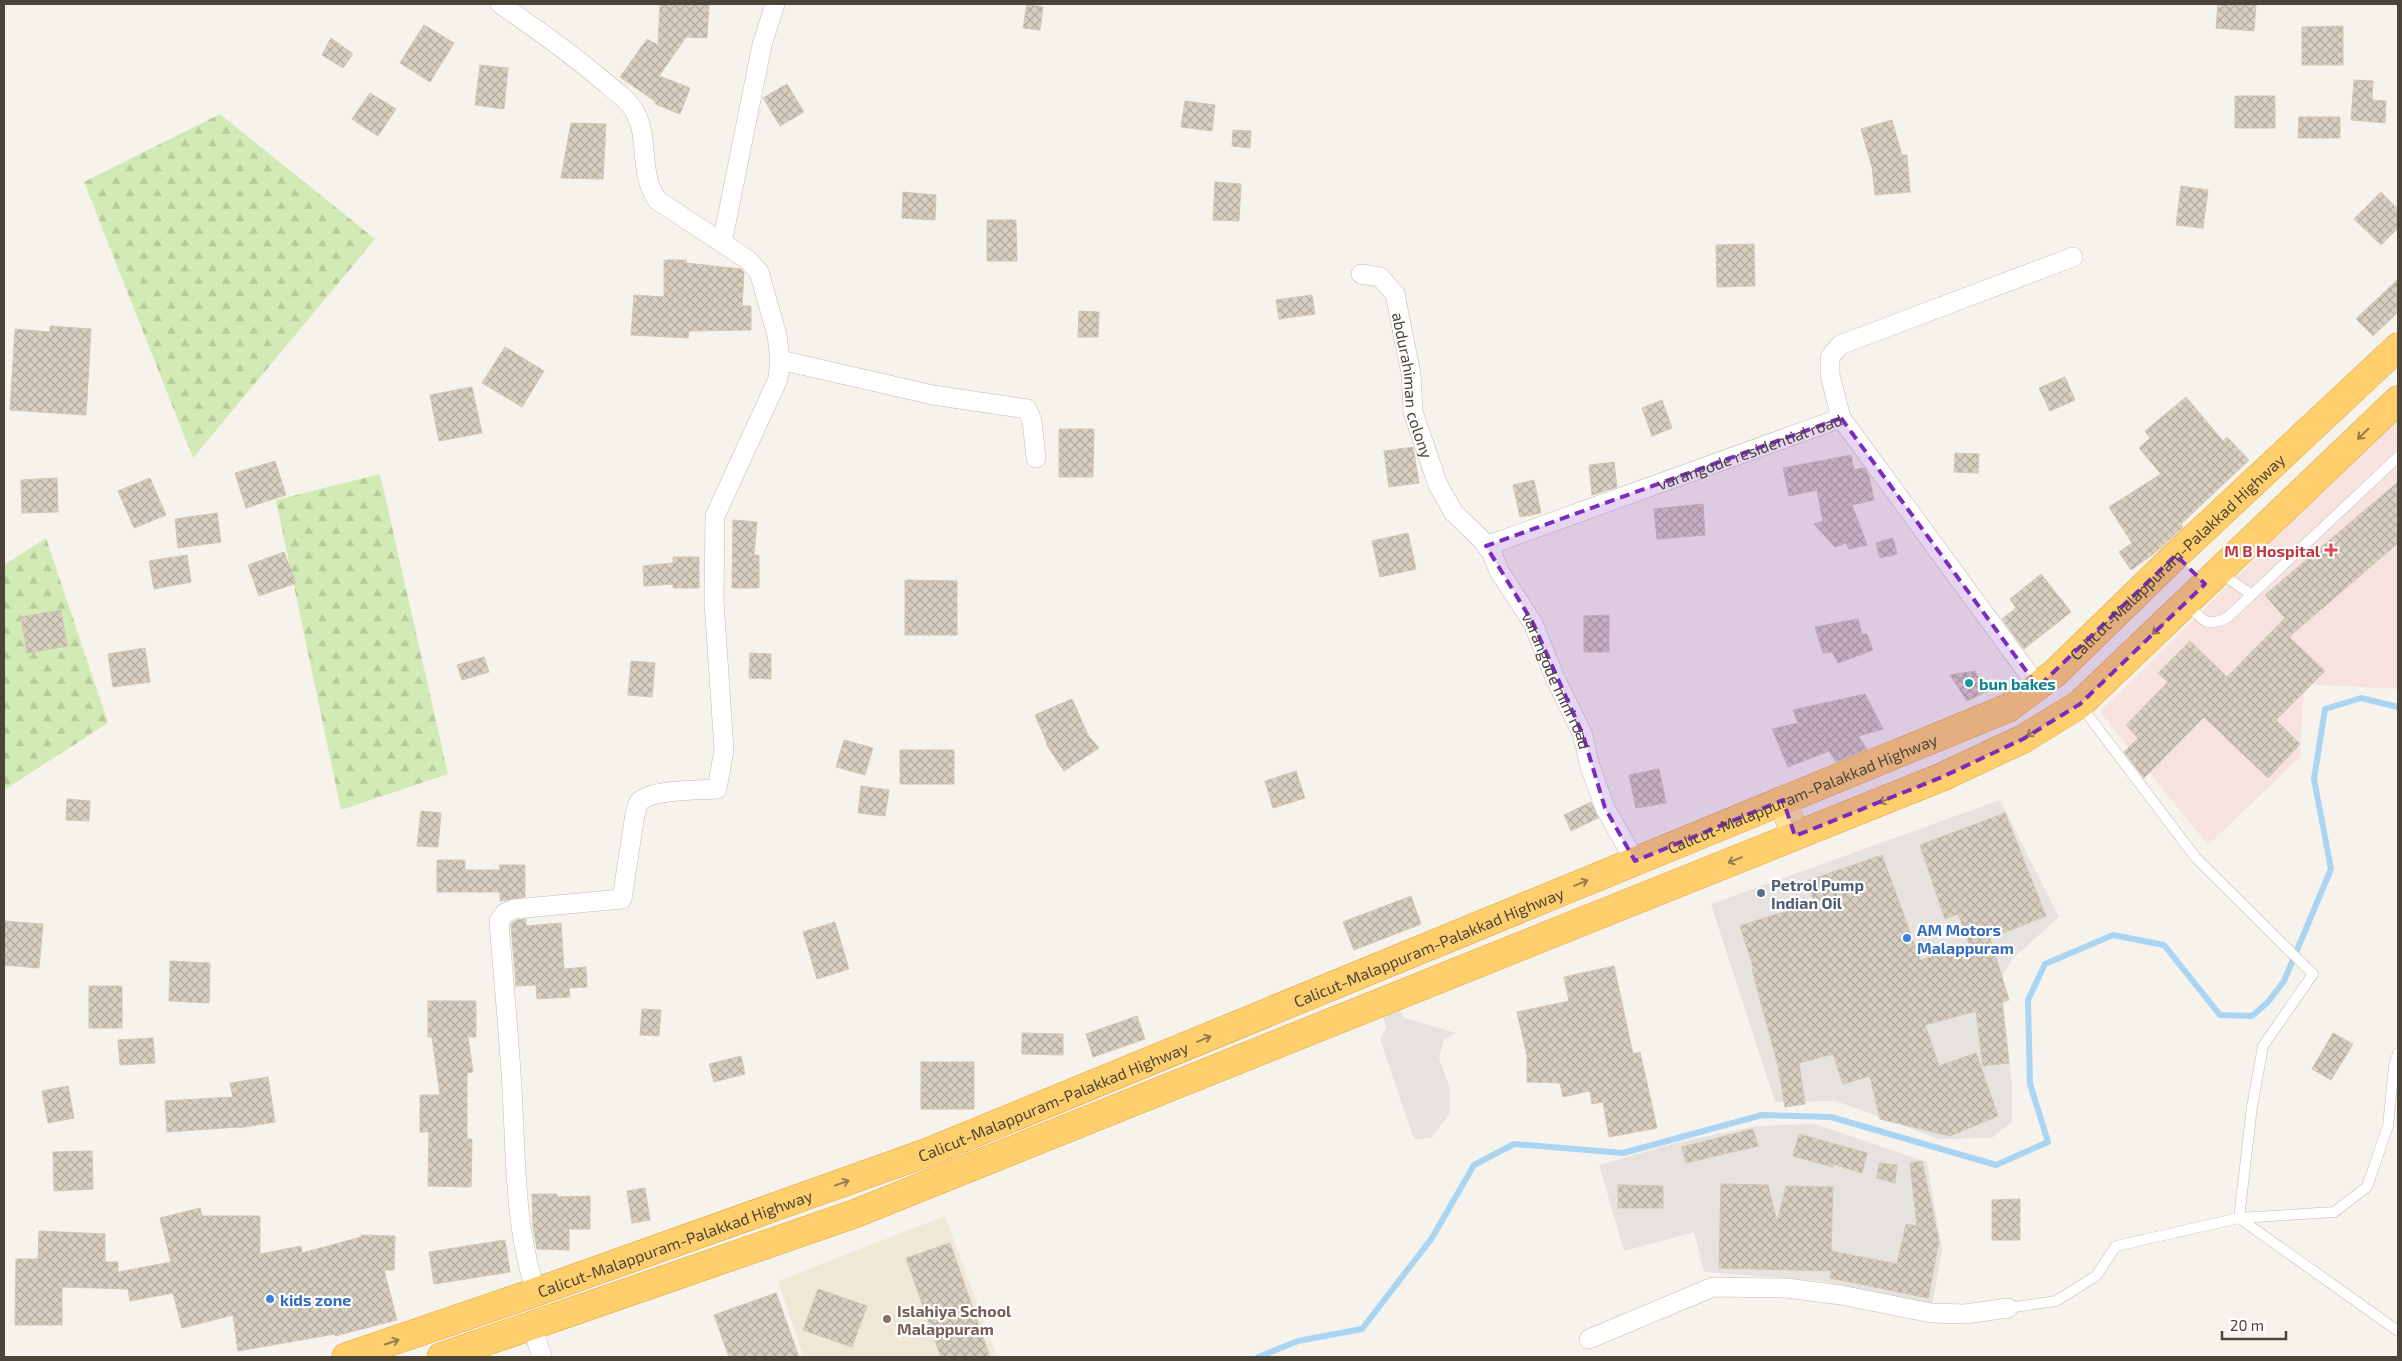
<svg xmlns="http://www.w3.org/2000/svg" width="2402" height="1361" font-family="'Exo 2',sans-serif">
<defs>
<pattern id="forest-firs" width="22" height="20" patternUnits="userSpaceOnUse" patternTransform="scale(1.25)"><rect width="22" height="20" fill="#d2eab5"/><path d="M5 1l3.5 6h-7zM16 11l3.5 6h-7z" fill="#b6ca9c"/></pattern>
<pattern id="building-cross-hatch" width="8" height="8" patternUnits="userSpaceOnUse" patternTransform="scale(1.25)"><rect width="8" height="8" fill="#d8cfc1"/><path d="M0 0l8 8M0 8l8-8" fill="none" stroke="#b1aa9e"/></pattern>
</defs>
<rect width="100%" height="100%" fill="#f6f3ec"/>
<g fill="#e6e2dd">
<path d="M2000,800l59,117 -46,41 -12,20 11,107v37l-20,16 -53,1 -103,-38 -61,1 -64,-198z"/>
<path d="M1397,1005l7,13 52,15 -12,6 -5,19 11,31v24l-19,25 -17,1 -34,-100 6,-11 -5,-20z"/>
<path d="M1815,1124l112,38 15,88 -10,55 -110,-24 -118,-9 -10,-40 -70,19 -25,-86 81,-23 76,-16z"/>
</g>
<path fill="#efe8d6" d="M945,1216l52,141h-193l-26,-76z"/>
<path fill="#f6e3e0" d="M2398,417v272l-94,-5 -4,73 -92,88 -108,-133z"/>
<g fill="url(#forest-firs)">
<path d="M220,114l155,125 -182,219 -109,-276z"/>
<path d="M380,474l68,300 -107,36 -65,-310z"/>
<path d="M46,538l62,185 -104,67v-225z"/>
</g>
<g fill="none" stroke-linecap="round" stroke-linejoin="round">
<path stroke="#a9d4f2" stroke-width="6" d="M1258,1357l40,-16 64,-12 70,-91 42,-73 40,-21 109,9 139,-38 69,2 165,48 52,-23 -18,-58 -2,-84 17,-36 68,-29 51,10 56,70 32,1 16,-14 16,-21 47,-112 -17,-90 11,-70 36,-11 37,9"/>
</g>
<g fill="url(#building-cross-hatch)" stroke="#d3c7b4">
<path d="M660,4h49l-2,34 -21,-1 -27,39 31,12 -10,26 -25,-10 1,-2 -36,-25 27,-38 11,6z"/>
<path d="M1027,4l16,3 -3,23 -17,-2z"/>
<path d="M2218,4h38l-2,27 -38,-3z"/>
<path d="M424,25l30,18 -24,39 -30,-19z"/>
<path d="M2343,26v39h-41v-38z"/>
<path d="M331,38l22,16 -10,14 -21,-13z"/>
<path d="M480,65l28,3 -4,41 -29,-4z"/>
<path d="M2354,80l19,1 -1,19 14,1 -1,22 -34,-3z"/>
<path d="M787,84l17,28 -24,14 -17,-28z"/>
<path d="M370,93l26,16 -18,27 -26,-17z"/>
<rect x="2235" y="96" width="40" height="32"/>
<path d="M1185,101l30,4 -3,26 -31,-4z"/>
<path d="M2299,117h41v21h-42z"/>
<path d="M1892,120l10,35h5l3,37 -35,3 -3,-28 -11,-38z"/>
<path d="M571,123l35,1 -3,55 -42,-1z"/>
<path d="M1233,130l18,1 -1,17 -18,-2z"/>
<path d="M1215,182l26,2 -2,37 -26,-1z"/>
<path d="M2181,186l27,4 -5,38 -27,-3z"/>
<path d="M903,192l33,3 -1,25 -33,-2z"/>
<path d="M2381,192l17,17v19l-17,17 -27,-26z"/>
<path d="M987,220h29l1,41h-30z"/>
<path d="M1754,244l1,42 -38,1 -1,-42z"/>
<path d="M664,260h22v3l55,6 3,4 -2,33h9v24l-62,1 -1,7 -57,-3 3,-40 30,2z"/>
<path d="M2398,279v33l-25,24 -17,-17z"/>
<path d="M1312,295l3,19 -36,5 -3,-19z"/>
<path d="M1079,311l20,1 -1,25h-20z"/>
<path d="M50,326l41,3 -5,86 -76,-5 5,-81 35,3z"/>
<path d="M505,347l39,24 -22,36 -40,-24z"/>
<path d="M2065,377l10,23 -25,11 -11,-23z"/>
<path d="M472,387l10,46 -43,8 -9,-46z"/>
<path d="M2186,397l37,44 4,-4 22,23 -68,64 2,3 -27,25 -25,18 -12,-18 13,-9 -23,-36 52,-33 -22,-26 11,-10 -5,-7z"/>
<path d="M1662,400l10,28 -20,8 -10,-28z"/>
<path d="M1059,429h35l-1,48h-34z"/>
<path d="M1413,447l6,36 -30,4 -5,-36z"/>
<path d="M1955,453l24,1 -1,19 -24,-1z"/>
<path d="M1851,455l3,15 10,-2 5,8 5,24 -22,5 15,40 -18,4 -3,-6 -11,4 -21,-23 9,-3 -6,-31 -28,6 -6,-28z"/>
<path d="M275,461l11,34 -40,13 -11,-35z"/>
<path d="M1614,462l3,25 -25,8 -3,-30z"/>
<path d="M57,478l1,34 -36,1 -1,-33z"/>
<path d="M150,478l16,37 -32,13 -16,-37z"/>
<path d="M1534,480l7,33 -21,4 -7,-32z"/>
<path d="M2398,482v61l-109,94 36,34 -49,49 24,24 -32,34 -64,-61 -60,61 -20,-26 14,-14 -12,-13 42,-43 -10,-9 32,-32 37,36 58,-59 -20,-23z"/>
<path d="M1703,504l2,31 -48,4 -3,-30z"/>
<path d="M217,513l4,29 -43,6 -3,-29z"/>
<path d="M733,520l24,2 -3,33h5v33h-27z"/>
<path d="M1408,533l8,36 -36,8 -8,-36z"/>
<path d="M1893,538l4,16 -17,4 -4,-15z"/>
<path d="M284,552l12,31 -37,13 -11,-31z"/>
<path d="M187,555l4,27 -37,7 -5,-28z"/>
<path d="M673,557h26v31h-26v-4l-29,2 -1,-20 30,-3z"/>
<path d="M2041,574l30,38 -47,37 -22,-30 14,-11 -6,-9z"/>
<path d="M905,580l52,1v54h-52z"/>
<path d="M61,610l6,36 -40,7 -6,-36z"/>
<path d="M1609,615v37h-25v-36z"/>
<path d="M1858,619l4,15h5l6,16 -35,13 -6,-11 -9,1 -8,-26z"/>
<path d="M145,648l5,34 -37,5 -5,-33z"/>
<path d="M750,653l21,1v25l-22,-1z"/>
<path d="M484,657l5,15 -27,8 -5,-15z"/>
<path d="M631,661l24,2 -3,34 -24,-2z"/>
<path d="M1975,671l12,20 -20,10 -17,-26z"/>
<path d="M1865,694l18,35 -25,7 9,13 -31,13 -7,-11 -41,16 -16,-38 26,-6 -5,-13z"/>
<path d="M1072,699l16,36 11,13 -35,23 -18,-27 1,-1 -12,-28z"/>
<path d="M844,740l29,8 -8,27 -29,-8z"/>
<rect x="900" y="750" width="54" height="34"/>
<path d="M1659,769l7,34 -30,5 -7,-33z"/>
<path d="M1296,771l9,27 -32,10 -8,-27z"/>
<path d="M861,786l28,4 -4,26 -27,-3z"/>
<path d="M67,799l23,2 -1,20 -23,-1z"/>
<path d="M1591,802l7,16 -27,13 -7,-16z"/>
<path d="M421,811l20,2 -3,34 -21,-1z"/>
<path d="M2005,813l41,103 -56,22 19,62 -7,2 7,61 -26,3 -7,-55 -51,14 14,41 37,-13 22,63 -48,20 -70,-17 -10,-43 -27,8 -10,-30 -34,9 6,41 -20,3 -7,-41 -26,-97h2l-14,-43 74,-24 -7,-21 75,-26 38,105 50,-14 -12,-32 -13,5 -25,-74z"/>
<path d="M437,860h28v10h35l-1,-5h26v32l-25,4v-9h-63z"/>
<path d="M1411,896l10,28 -67,26 -11,-28z"/>
<path d="M526,919v7l35,-3 3,46 22,-2 1,20 -18,1 1,9 -33,2 -1,-14 -20,1 -5,-62 6,-4z"/>
<path d="M4,921l39,3 -4,44 -35,-3z"/>
<path d="M835,922l14,47 -32,10 -14,-47z"/>
<path d="M170,961l40,2 -1,40 -40,-2z"/>
<path d="M1614,966l19,88 7,-2 17,76 -48,9 -6,-35 -11,2 -2,-13 -27,6 -3,-14 -33,-1v-26l-10,-44 52,-11 -5,-24z"/>
<rect x="89" y="986" width="33" height="42"/>
<path d="M428,1001h48v36h-8l5,35 -6,1v66h5l-1,48 -43,-1 1,-54h-9v-37h20l-8,-58h-4z"/>
<path d="M642,1009l19,1 -2,26 -19,-1z"/>
<path d="M1137,1016l8,23 -52,18 -7,-23z"/>
<path d="M1022,1033l41,1v21l-41,-1z"/>
<path d="M2333,1033l20,11 -22,36 -19,-11z"/>
<path d="M153,1038l2,25 -35,2 -2,-25z"/>
<path d="M741,1056l4,18 -31,8 -5,-18z"/>
<rect x="921" y="1062" width="53" height="47"/>
<path d="M268,1077l7,45 -37,6v-1l-71,5 -2,-31 68,-4 -3,-14z"/>
<path d="M68,1086l6,32 -26,5 -6,-32z"/>
<path d="M1753,1129l5,17 -72,17 -4,-16z"/>
<path d="M1799,1134l68,19 -5,20 -29,-9v3l-40,-11z"/>
<path d="M92,1151l1,38 -39,2 -1,-39z"/>
<path d="M1922,1161l17,80 -11,57 -98,-20 2,-7 -113,-3 2,-84 47,1 9,37 9,-36 47,1 -2,64 66,13 9,-40 11,2 -7,-63z"/>
<path d="M1879,1163l18,2 -2,18 -18,-5z"/>
<path d="M1618,1185l45,1v22h-45z"/>
<path d="M645,1188l5,32 -18,3 -5,-32z"/>
<path d="M532,1194h25v3l33,-1v33h-21v21l-32,-1 -4,-23z"/>
<path d="M2020,1199v41h-28v-40z"/>
<path d="M200,1208l2,8h58v38l41,-8 1,7 59,-16v-2l34,1 -1,34h-10l13,50 -62,16v-2l-97,17 -5,-36 -51,13 -9,-35 -43,8 -2,-12 -66,-2v38h-47l1,-66h22l1,-28 66,3v28h13v10l53,-10 -11,-44z"/>
<path d="M505,1240l5,32 -76,12 -5,-32z"/>
<path d="M950,1243l40,114h-49l-35,-99z"/>
<path d="M818,1289l49,17 -15,41 -49,-17z"/>
<path d="M776,1293l23,64h-70l-15,-42z"/>
</g>
<g fill="none" stroke-linecap="round" stroke-linejoin="round">
<defs>
<g id="lane">
<path d="M2219,572l33,23"/>
<path d="M2187,604c15,15 19,25 41,13l170,-160"/>
<path d="M2239,1218l95,-6 33,-25 21,-61 6,-60 4,-13"/>
<path d="M2239,1218l159,113"/>
<path d="M2008,1308l48,-7 40,-25 20,-30 123,-28 13,-111 11,-61 50,-72 -117,-116 -115,-152"/>
</g>
<g id="street">
<path d="M500,4c35,24 69,48 102,76 11,9 26,19 33,32 15,28 3,59 22,88l91,60 11,12 18,63 3,25 -2,19 -63,137 -1,85 10,149 -7,39c-17,1 -66,0 -78,13 -2,3 -3,9 -4,12l-13,85 -108,10 -9,4 -6,8c4,56 10,112 13,168 4,68 2,137 24,203"/>
<path d="M722,243l40,-198 13,-41"/>
<path id="s1" d="M1361,274l19,3 15,17 16,80 2,38 25,73 16,28 28,27 10,13 7,18 34,52 22,55 28,57 6,28 16,45 30,53"/>
<path d="M780,360l153,35 94,14 5,12 4,37"/>
<path id="s2" d="M1486,546l355,-128"/>
<path d="M2038,687l-197,-269 -11,-43v-18l10,-12 233,-88"/>
<path d="M532,1326l10,31"/>
<path d="M1589,1339l124,-52 73,1 55,7 90,18 34,1 43,-6"/>
</g>
<path id="primary" d="M1783,800l12,36"/>
<g id="highway">
<path id="s3" d="M346,1357l190,-65 390,-139 1082,-445 47,-35 121,-118 222,-208"/>
<path d="M441,1357l413,-143 1088,-437 81,-38 57,-35 318,-304"/>
</g>
</defs>
<use href="#lane" stroke="#c2bbae" stroke-width="11"/>
<use href="#street" stroke="#c2bbae" stroke-width="20"/>
<use href="#primary" stroke="#e6c16a" stroke-width="29"/>
<use href="#highway" stroke="#e0a43c" stroke-width="29"/>
<use href="#lane" stroke="#fff" stroke-width="10"/>
<use href="#street" stroke="#fff" stroke-width="19"/>
<use href="#primary" stroke="#ffe39c" stroke-width="28"/>
<use href="#highway" stroke="#ffcf6e" stroke-width="28"/>
</g>
<defs><path id="oneway-shaft" d="M-6 0H5M1.5-3L5.5 0L1.5 3" fill="none" stroke-width="1.6" stroke-linecap="round" stroke-linejoin="round" transform="scale(1.25)"/></defs>
<g stroke="#937c4e">
<use href="#oneway-shaft" transform="translate(2363 434) rotate(136)"/>
<use href="#oneway-shaft" transform="translate(2158 629) rotate(137)"/>
<use href="#oneway-shaft" transform="translate(2033 732) rotate(148)"/>
<use href="#oneway-shaft" transform="translate(1886 800) rotate(158)"/>
<use href="#oneway-shaft" transform="translate(1735 860) rotate(158)"/>
<use href="#oneway-shaft" transform="translate(1581 883) rotate(-22)"/>
<use href="#oneway-shaft" transform="translate(1204 1039) rotate(-22)"/>
<use href="#oneway-shaft" transform="translate(842 1183) rotate(-20)"/>
<use href="#oneway-shaft" transform="translate(392 1342) rotate(-19)"/>
</g>
<path fill="#7b2cbf" fill-opacity="0.2" stroke="#7b2cbf" stroke-width="4" stroke-dasharray="10 6" stroke-linejoin="round" d="M1841,418l197,269 138,-132 29,29 -125,120 -57,35 -81,38 -147,59 -12,-36 -148,61 -30,-53 -22,-73 -50,-112 -47,-77z"/>
<path fill="#e0444e" stroke="#fff" stroke-width="2" d="M2328.5 542.5h5v5h5v5h-5v5h-5v-5h-5v-5h5z"/>
<circle fill="#0f9aa8" stroke="#fff" stroke-width="2" cx="1969" cy="683" r="5"/>
<circle fill="#5c6f8a" stroke="#fff" stroke-width="2" cx="1761" cy="893" r="5"/>
<g fill="#3f7fe0" stroke="#fff" stroke-width="2">
<circle cx="1907" cy="938" r="5"/>
<circle cx="270" cy="1299" r="5"/>
</g>
<circle fill="#8d6e63" stroke="#fff" stroke-width="2" cx="887" cy="1319" r="5"/>
<g text-anchor="middle" dominant-baseline="central" stroke-width="4.5" stroke-linejoin="round" paint-order="stroke">
<g font-size="16" fill="#4b4439" stroke="#fff">
<text stroke="none"><textPath href="#s1" startOffset="135">abdurahiman colony</textPath></text>
<text stroke="none"><textPath href="#s2" startOffset="280">varangode residential road</textPath></text>
<text stroke="none"><textPath href="#s3" startOffset="2012">Calicut-Malappuram-Palakkad Highway</textPath></text>
<text stroke="none"><textPath href="#s1" startOffset="470">varangode mini road</textPath></text>
<text stroke="none"><textPath href="#s3" startOffset="1562">Calicut-Malappuram-Palakkad Highway</textPath></text>
<text stroke="none"><textPath href="#s3" startOffset="1158">Calicut-Malappuram-Palakkad Highway</textPath></text>
<text stroke="none"><textPath href="#s3" startOffset="752">Calicut-Malappuram-Palakkad Highway</textPath></text>
<text stroke="none"><textPath href="#s3" startOffset="348">Calicut-Malappuram-Palakkad Highway</textPath></text>
</g>
<g font-size="16" font-weight="bold" fill="#be3a42" stroke="#fff" text-anchor="end">
<text x="2320" y="550">M B Hospital</text>
</g>
<g font-size="16" font-weight="bold" fill="#0d838f" stroke="#fff" text-anchor="start">
<text x="1979" y="683">bun bakes</text>
</g>
<g font-size="16" font-weight="bold" fill="#4e5e75" stroke="#fff" text-anchor="start">
<text x="1771" y="884">Petrol Pump<tspan x="1771" dy="18">Indian Oil</tspan></text>
</g>
<g font-size="16" font-weight="bold" fill="#366cbe" stroke="#fff" text-anchor="start">
<text x="1917" y="929">AM Motors<tspan x="1917" dy="18">Malappuram</tspan></text>
<text x="280" y="1299">kids zone</text>
</g>
<g font-size="16" font-weight="bold" fill="#785e54" stroke="#fff" text-anchor="start">
<text x="897" y="1310">Islahiya School<tspan x="897" dy="18">Malappuram</tspan></text>
</g>
</g>
<rect width="2402" height="1361" fill="none" stroke="#4b4439" stroke-width="10"/>
<path d="M2222 1331v8h64v-8" fill="none" stroke="#4b4439" stroke-width="2.5"/>
<text x="2230" y="1331" font-size="15" fill="#4b4439" stroke="#ffffff" stroke-width="4" paint-order="stroke">20 m</text>
</svg>
